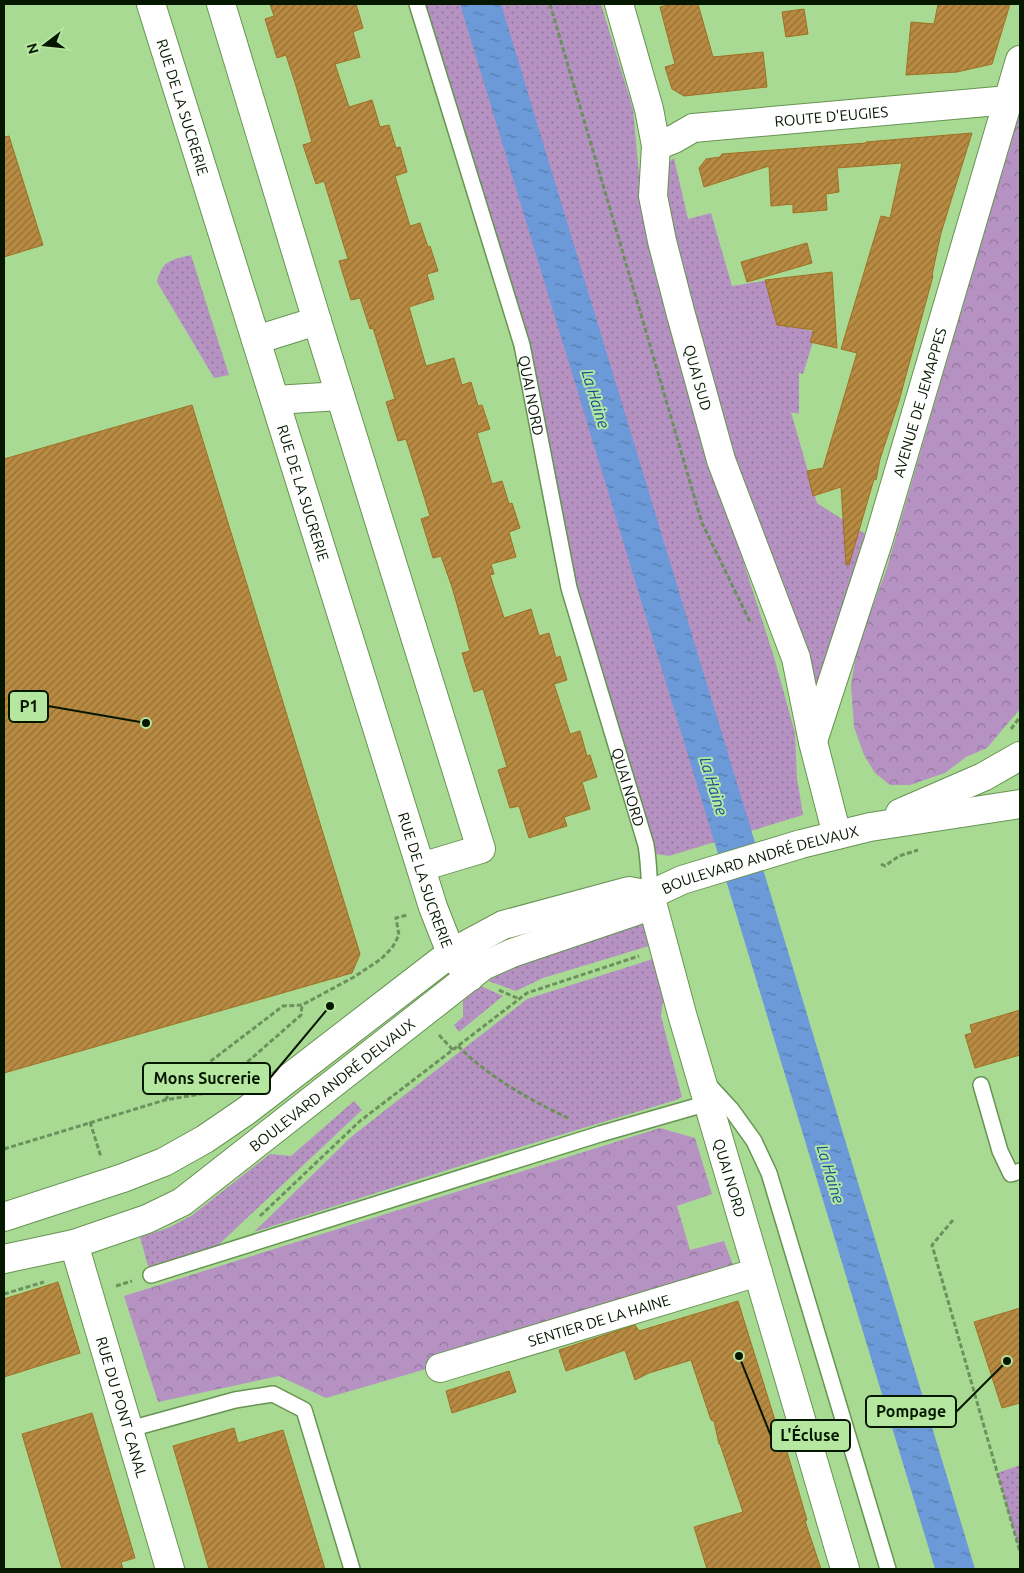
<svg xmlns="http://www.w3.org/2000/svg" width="1024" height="1573" font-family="Ubuntu,sans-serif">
<defs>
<pattern id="grass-dots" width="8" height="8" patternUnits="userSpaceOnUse" patternTransform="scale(1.25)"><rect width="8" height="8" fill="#b692c3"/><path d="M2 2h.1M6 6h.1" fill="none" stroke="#92769c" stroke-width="1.8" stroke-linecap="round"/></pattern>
<pattern id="forest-crowns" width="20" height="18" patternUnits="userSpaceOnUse" patternTransform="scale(1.25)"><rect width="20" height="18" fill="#b692c3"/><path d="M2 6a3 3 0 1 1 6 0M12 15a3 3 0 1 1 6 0" fill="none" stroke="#92769c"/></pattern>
<pattern id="water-ripples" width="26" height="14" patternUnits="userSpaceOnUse" patternTransform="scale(1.25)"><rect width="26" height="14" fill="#6c99d7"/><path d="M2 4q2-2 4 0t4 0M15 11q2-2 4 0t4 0" fill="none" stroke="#577cac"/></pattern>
<pattern id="building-hatch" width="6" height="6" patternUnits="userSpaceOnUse" patternTransform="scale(1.25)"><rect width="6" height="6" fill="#b88a42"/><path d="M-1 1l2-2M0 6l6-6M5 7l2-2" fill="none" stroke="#947035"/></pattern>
</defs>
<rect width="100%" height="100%" fill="#a9da94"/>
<g fill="url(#grass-dots)">
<path d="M423,4h178l32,105 8,87 74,278 59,183 21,76 2,45 6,37 -134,41 -13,-2 -81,-271 -31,-154z"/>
<path d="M674,158l14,61 23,-6 21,73 37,-6 9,43 38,9 -13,42 -4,-1v41l-8,-2 26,91 48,31 -50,161 -70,-189 -78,-267 -2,-74z"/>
<path d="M191,255l38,120 -15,3 -57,-96c5,-22 14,-22 34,-27z"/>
<path d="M642,921l7,25 -106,32 -27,13 -28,-10 19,-12z"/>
<path d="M653,959l10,41 -2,16 21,81 -6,3 -169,51 -253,81 97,-95 176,-138z"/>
<path d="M481,986l22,10 -44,36 -5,-7 9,-8v-16z"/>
<path d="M354,1101l8,9 -148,139 -65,21 -9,-33 28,-9 23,-12 79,-62 21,2z"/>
<path d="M1020,1465v87l-23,-79z"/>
</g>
<g fill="url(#forest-crowns)">
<path d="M1020,108v601l-33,39 -21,9 -21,16 -35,12h-20l-15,-12 -11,-18 -10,-28 -3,-42 7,-41 28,-73z"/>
<path d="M660,1128l35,10 17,56 -35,12 13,44 34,-9 12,32 -320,99 -90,26 -47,-22 -121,26 -34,-106z"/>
</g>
<path fill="url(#water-ripples)" d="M460,4h41l474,1565h-40z"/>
<g fill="url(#building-hatch)" stroke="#9e7123">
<path d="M270,4h86l7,24 -10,4 7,25 -25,7 14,43 23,-7 8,27 9,-2 7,23 4,-1 7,25 -12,4 15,50 10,-3 8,24 2,-1 8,25 -11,3 7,25 -25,8 17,59 28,-8 8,27 9,-3 7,24 4,-1 8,24 -13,4 15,51 10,-3 7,23 3,-1 8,25 -11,4 7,25 -25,7 3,10 -4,1 14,43 27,-9 8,27 10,-3 7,25 4,-2 7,24 -13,4 16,50 10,-3 7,25 3,-1 7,22 -15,5 8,27 -26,8 3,9 -38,12 -10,-32 -9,2 -12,-38 9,-3 -24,-78 -9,3 -12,-39 8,-2 -18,-64 -11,-31 -8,2 -12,-39 9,-3 -12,-39 -12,-38 -8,2 -12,-39 9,-3 -22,-71 -3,1 -10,-31 -9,2 -12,-39 9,-2 -24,-78 -8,3 -13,-39 9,-3 -16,-56 -10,-31 -9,3 -12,-39 9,-3z"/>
<path d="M673,4h25l15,53 50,-5 4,35 -83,9 -12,-7 -7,-22 10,-3 -15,-57z"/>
<path d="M938,4h72l-18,60 -35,8 -51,3 5,-53 23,2z"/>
<path d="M804,9l4,25 -22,3 -4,-25z"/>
<path d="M972,133l-31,100 -9,42 1,1 -34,125 -19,58 -4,21 -2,-1 -25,86h-3l-5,-78 -28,9 -6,-25 16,-3 34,-115 -16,-4 40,-133 9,2 12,-55 -65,5 2,24 -13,2 1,16 -34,3v-9l-22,2 -2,-40 -65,21 -5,-19 7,-9 14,-2 2,-3 144,-11v-1z"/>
<path d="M9,136l34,109 -39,12v-120z"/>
<path d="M807,243l5,20 -65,19 -6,-20z"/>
<path d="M832,272l4,61 1,15 -27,-6 4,-12 -37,-5 -12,-45z"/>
<path d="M192,405l168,549 -8,19 -348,100v-614z"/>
<path d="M1020,1010v45l-45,13 -10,-33 7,-2 -2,-8z"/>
<path d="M58,1282l22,71 -76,24v-78z"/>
<path d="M738,1301l45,145 2,-1 22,75 -2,1 16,48h-114l-13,-42 49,-15 -23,-68h-1l-5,-23 -3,-1 -20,-60 -42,13 -14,7 -10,-30 -59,21 -7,-21 76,-25 4,6z"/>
<path d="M1020,1308v95l-18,5 -28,-86z"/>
<path d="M509,1371l7,21 -64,21 -6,-22z"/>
<path d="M92,1413l43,145 -14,4 2,7h-61l-40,-135z"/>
<path d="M234,1428l4,15 45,-13 42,139h-116l-36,-123z"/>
</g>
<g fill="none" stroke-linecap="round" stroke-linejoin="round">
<defs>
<g id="service">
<path id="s1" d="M417,4l105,341 47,243 77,257c3,17 3,33 4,50"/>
<path d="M707,1083l24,26 23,32 15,32 119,396"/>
<path d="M981,1085l19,66 11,23 9,-3"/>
<path d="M151,1275l449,-141 108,-31"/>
<path d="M130,1429l105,-29 38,-6 31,16 48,159"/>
</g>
<g id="minor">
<path id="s2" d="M151,4l282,903 18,46 19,24"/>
<path d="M221,4l96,317 164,528 -60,18"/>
<path id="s3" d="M619,4l30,105 7,37 -3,50 9,45 18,70 41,149 75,198 17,84 24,93"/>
<path id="s4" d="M656,146l18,-7 19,-11 316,-28"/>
<path d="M256,340l61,-19"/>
<path d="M275,400l65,-4"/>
<path id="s5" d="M813,741l65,-199 142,-482"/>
<path id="s6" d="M650,895l32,119 163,555"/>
<path id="s7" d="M74,1244l96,325"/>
<path id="s8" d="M440,1368l318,-96"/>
</g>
<g id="tertiary">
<path d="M900,813l83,-36 37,-21"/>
<path d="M4,1217l119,-39 41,-16 41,-23 41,-28 205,-158 52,-28 126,-34 21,4"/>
<path id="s9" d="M4,1259l70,-15 73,-25 35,-17 301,-236 29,-13 124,-42 14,-16 32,-15 119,-36 69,-17 150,-23"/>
</g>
</defs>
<use href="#service" stroke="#669451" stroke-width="18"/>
<use href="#minor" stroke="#669451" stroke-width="30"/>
<use href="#tertiary" stroke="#669451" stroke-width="30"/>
<g stroke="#6c915d" stroke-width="3" stroke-dasharray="5 2.5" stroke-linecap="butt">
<path d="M550,4l152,519 48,99"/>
<path d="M1011,729l9,-12"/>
<path d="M881,864l4,2 14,-10 19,-6"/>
<path d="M499,990l20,9"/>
<path d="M439,1035l14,15"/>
<path d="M458,1046c32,32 72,54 112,73"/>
<path d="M165,1100l9,-11 109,-83 19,-1 52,-28 27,-18 11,-11 7,-13 -3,-17 11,-3"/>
<path d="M90,1122l11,35"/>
<path d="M4,1149l161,-49 48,-8 88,-77 1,-10"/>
<path d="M260,1216l100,-95 167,-128 112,-37"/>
<path d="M953,1220l-21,25 88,307"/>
<path d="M116,1286l16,-5"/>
<path d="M4,1294l40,-12"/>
</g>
<use href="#service" stroke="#fff" stroke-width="15"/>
<use href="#minor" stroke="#fff" stroke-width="28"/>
<use href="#tertiary" stroke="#fff" stroke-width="28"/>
</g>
<g text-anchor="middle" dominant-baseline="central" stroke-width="4" stroke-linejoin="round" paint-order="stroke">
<g font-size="15" fill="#061700" stroke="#b5e7a0">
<text stroke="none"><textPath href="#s2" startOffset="108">RUE DE LA SUCRERIE</textPath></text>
<text stroke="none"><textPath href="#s4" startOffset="180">ROUTE D'EUGIES</textPath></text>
<text stroke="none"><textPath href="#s3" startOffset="384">QUAI SUD</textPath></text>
<text stroke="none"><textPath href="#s1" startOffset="408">QUAI NORD</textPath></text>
<text stroke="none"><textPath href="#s5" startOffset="355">AVENUE DE JEMAPPES</textPath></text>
<text stroke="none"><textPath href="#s2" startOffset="512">RUE DE LA SUCRERIE</textPath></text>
<text stroke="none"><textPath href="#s1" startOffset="812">QUAI NORD</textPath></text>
<text stroke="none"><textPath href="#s9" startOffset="870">BOULEVARD ANDRÉ DELVAUX</textPath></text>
<text stroke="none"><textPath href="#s2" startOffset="918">RUE DE LA SUCRERIE</textPath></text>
<text stroke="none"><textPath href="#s9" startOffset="378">BOULEVARD ANDRÉ DELVAUX</textPath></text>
<text stroke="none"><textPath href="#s6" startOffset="294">QUAI NORD</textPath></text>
<text stroke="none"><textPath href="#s8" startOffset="166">SENTIER DE LA HAINE</textPath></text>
<text stroke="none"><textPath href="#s7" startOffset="170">RUE DU PONT CANAL</textPath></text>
</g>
<g font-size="16" font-style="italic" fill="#104d97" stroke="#b5e7a0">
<text transform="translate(596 399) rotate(73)">La Haine</text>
<text transform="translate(714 786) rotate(73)">La Haine</text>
<text transform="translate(831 1174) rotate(73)">La Haine</text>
</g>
</g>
<path fill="none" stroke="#061700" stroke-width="2" d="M146 723L48 706M330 1006L270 1078M1007 1361L956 1412M739 1356L771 1436"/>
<g fill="#061700" stroke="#b5e7a0" stroke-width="2">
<circle cx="146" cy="723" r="5"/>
<circle cx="330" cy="1006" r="5"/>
<circle cx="1007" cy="1361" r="5"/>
<circle cx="739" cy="1356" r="5"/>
</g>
<g fill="#b5e7a0" stroke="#061700" stroke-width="2">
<rect x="9" y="691" width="39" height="31" rx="5"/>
<rect x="143" y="1063" width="127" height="31" rx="5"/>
<rect x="866" y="1396" width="90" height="31" rx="5"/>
<rect x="771" y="1420" width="79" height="31" rx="5"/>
</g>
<g font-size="16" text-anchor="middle" font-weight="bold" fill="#061700">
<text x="29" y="712">P1</text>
<text x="207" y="1084">Mons Sucrerie</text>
<text x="911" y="1417">Pompage</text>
<text x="810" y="1441">L'Écluse</text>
</g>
<rect width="1024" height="1573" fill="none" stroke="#061700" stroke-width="10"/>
<g transform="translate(45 45) rotate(254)" stroke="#b5e7a0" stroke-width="4" paint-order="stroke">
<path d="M0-4L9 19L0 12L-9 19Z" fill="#061700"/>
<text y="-8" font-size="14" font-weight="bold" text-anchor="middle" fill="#061700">N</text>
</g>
</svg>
